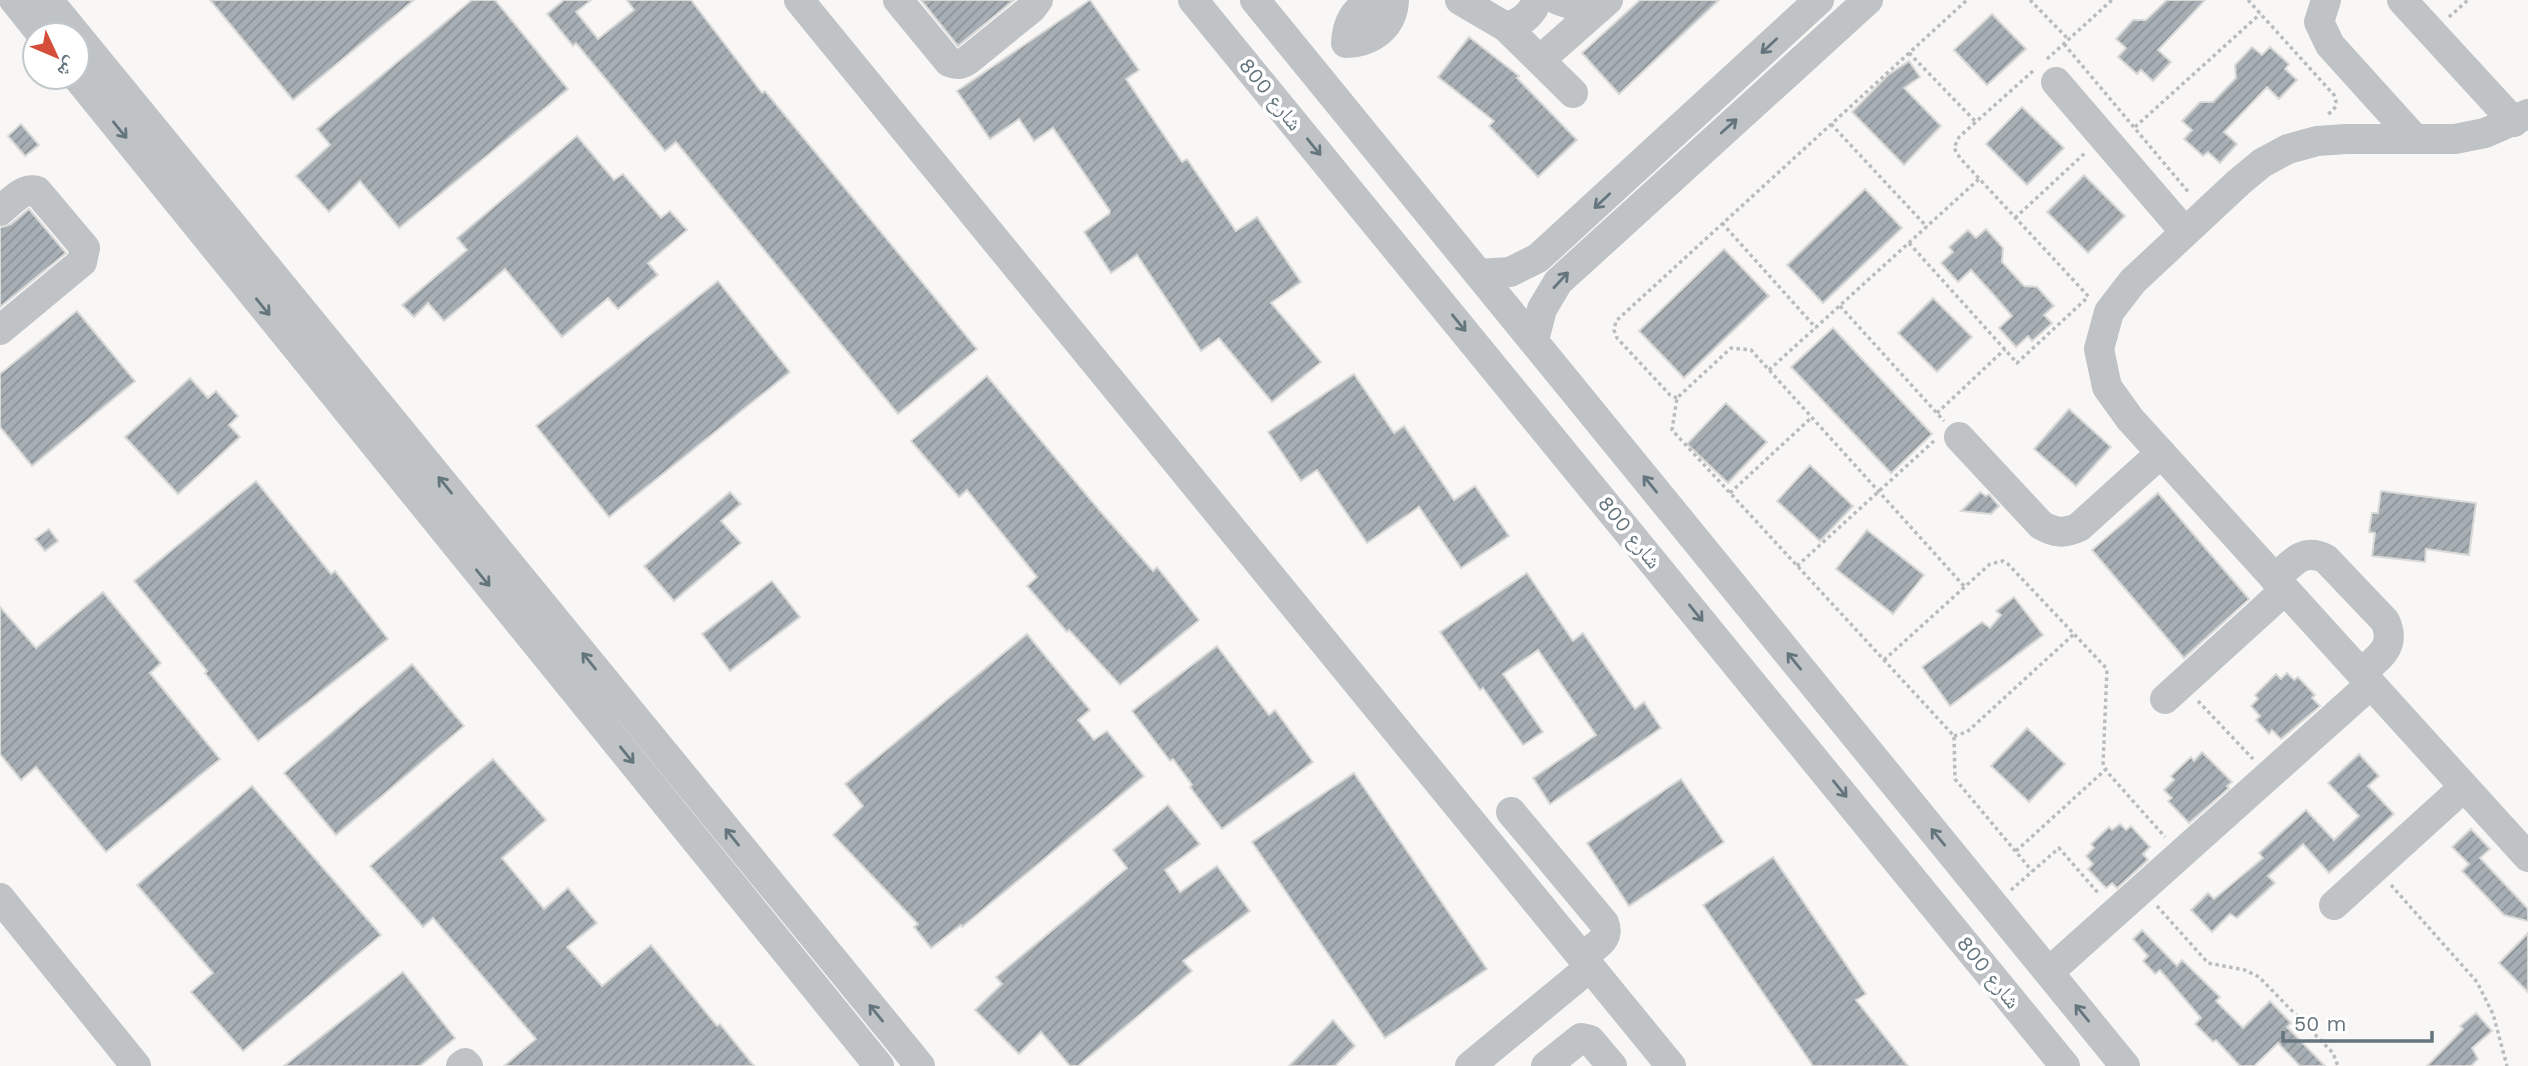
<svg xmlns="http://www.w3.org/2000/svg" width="2528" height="1066" font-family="'Work Sans','Noto Naskh Arabic',sans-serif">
<defs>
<pattern id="building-hatch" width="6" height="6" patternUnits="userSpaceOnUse" patternTransform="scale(1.75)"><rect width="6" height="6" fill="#a7afb4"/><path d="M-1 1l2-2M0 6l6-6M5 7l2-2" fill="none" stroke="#8c9398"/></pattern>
</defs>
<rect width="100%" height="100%" fill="#f8f7f5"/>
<g fill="url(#building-hatch)" stroke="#d9d9d8" stroke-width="2">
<path d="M210,0h204l-121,100z"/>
<path d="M472,0h23l73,89 -169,139 -39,-47 -31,31 -33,-36 34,-31 -13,-16z"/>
<path d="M564,0h27l-15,12 22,27 36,-29 -7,-10h64l71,93 3,-2 212,258 -79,65 -222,-272 -11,9 -89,-108 -3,3 -26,-32z"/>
<path d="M921,0h93l-56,46z"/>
<path d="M1090,0l49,70 -13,9 56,83 5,-3 49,72 21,-14 44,65 -30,21 50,59 -49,40 -53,-64 -18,13 -64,-96 -26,18 -27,-41 25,-18 1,-3 -57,-83 -19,13 -15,-22 -29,20 -33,-48z"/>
<path d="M1640,0h79l-100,94 -37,-41z"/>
<path d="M2167,0h38l-47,50 13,12 -18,19 -12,-11 -4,4 -19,-17 8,-9 -10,-9 17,-19h13z"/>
<path d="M1992,14l34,35 -39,36 -33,-35z"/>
<path d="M1469,37l50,39 -2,2 60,62 -39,37 -49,-51 5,-5 -56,-44z"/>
<path d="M2252,47l10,8 8,-8 19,17 -4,5 12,11 -18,19 -12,-12 -20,21 -23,24 13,12 -17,19 -12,-11 -5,4 -19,-17 8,-9 -10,-9 18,-19h13l23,-24 -1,-13z"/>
<path d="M1909,61l11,16 -16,11 37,38 -37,39 -52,-53 36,-37z"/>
<path d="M2022,107l42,41 -37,37 -41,-41z"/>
<path d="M21,124l18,21 -14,11 -17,-20z"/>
<path d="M577,136l37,44 9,-6 38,44 9,-7 17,19 -39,33 10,12 -40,34 -10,-11 -46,39 -57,-68 -61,52 -16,-18 -14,14 -12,-12 65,-55 -10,-12z"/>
<path d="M2084,175l41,41 -37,37 -41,-41z"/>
<path d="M1865,189l37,39 -79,75 -36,-38z"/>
<path d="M29,209l37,44 -66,54v-79l11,-4z"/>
<path d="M1986,229l17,19 -1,14 22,24 13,1 17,19 -10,9 8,8 -20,18 -4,-5 -12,11 -17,-19 13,-12 -19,-22 -22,-24 -13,12 -17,-19 12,-11 -4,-5 19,-17 8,8z"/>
<path d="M1724,249l45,47 -85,82 -45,-47z"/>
<path d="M718,281l72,91 -181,145 -73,-91z"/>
<path d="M1933,298l39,39 -35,35 -39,-39z"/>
<path d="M77,311l58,70 -103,85 -32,-39v-53z"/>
<path d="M1833,328l99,106 -41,39 -100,-106z"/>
<path d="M1354,374l40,59 10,-7 50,74 21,-14 34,50 -48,32 -42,-61 -52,36 -50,-73 -16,11 -33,-49z"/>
<path d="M987,376l112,134 54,61 4,-4 42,53 -79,65 -51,-55 -2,2 -40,-46 10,-9 -70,-87 -8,7 -48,-56z"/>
<path d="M190,378l18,20 8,-7 22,25 -9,9 11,12 -62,57 -53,-57z"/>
<path d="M1726,403l41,39 -39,41 -41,-39z"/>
<path d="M2069,409l42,38 -35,39 -42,-37z"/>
<path d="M1810,465l43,41 -33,35 -43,-40z"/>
<path d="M256,481l75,93 4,-3 53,68 -130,102 -53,-68 2,-2 -73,-90z"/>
<path d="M2381,491l95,12 -7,52 -43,-6 -1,13 -53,-6 3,-23 -6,-1 3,-19h6z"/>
<path d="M730,492l11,12 -20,17 20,22 -67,58 -30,-35z"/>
<path d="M1980,492l6,4 3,-2 10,12 -8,8 -30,-3z"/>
<path d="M2158,493l91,106 -65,59 -92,-108z"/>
<path d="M49,529l9,12 -13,10 -10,-12z"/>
<path d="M1867,530l57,45 -31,39 -57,-45z"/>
<path d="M1527,573l46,68 10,-8 52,76 9,-7 17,26 -111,76 -17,-26 63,-43 -58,-85 -35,24 40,58 -20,13 -40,-57 -3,2 -40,-58z"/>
<path d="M772,581l28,36 -70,54 -28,-37z"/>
<path d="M103,592l58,71 -11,10 70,86 -114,93 -70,-85 -15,13 -21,-26v-147l36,41z"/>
<path d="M2014,597l29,38 -93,71 -28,-39 60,-45 8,6 11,-13 -5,-4z"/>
<path d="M1027,634l63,76 -12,10 16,20 13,-9 37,45 -182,151 -1,-2 -30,23 -17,-21 4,-3 -85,-89 30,-29 -18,-22z"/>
<path d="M1217,646l52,69 6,-5 38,52 -91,67 -32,-42 2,-2 -19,-26 -3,2 -38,-50z"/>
<path d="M412,664l52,62 -128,109 -52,-62z"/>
<path d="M2287,673l7,7 4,-3 17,18 -3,3 8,8 -39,33 -9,-9 -3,4 -13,-14 4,-4 -9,-10 7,-7 -3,-4 21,-21 5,5z"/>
<path d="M2027,728l38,36 -36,38 -38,-36z"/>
<path d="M2202,752l30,30 -5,4 2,2 -40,35 -21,-22 4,-3 -8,-8 10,-10 -3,-4 20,-19 3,4z"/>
<path d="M2359,754l20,22 -11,10 26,28 -65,59 -26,-29 -35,32 7,7 -38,35 -7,-4 -18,18 -21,-22 17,-17 6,6 49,-41 -4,-5 47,-43 28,30 25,-24 -31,-33z"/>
<path d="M493,759l53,61 -44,38 42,51 24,-21 29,35 -30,24 35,39 49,-41 66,81 3,-2 34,42h-250l32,-27 -103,-121 -10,9 -53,-61z"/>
<path d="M1354,773l133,196 -102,69 -133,-196z"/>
<path d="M1681,779l43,63 -95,64 -42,-63z"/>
<path d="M252,786l129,149 -138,116 -52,-59 22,-19 -76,-88z"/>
<path d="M1168,805l32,39 -35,26 15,22 37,-26 33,45 -67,50 9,10 -114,95h-8l-29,-34 -22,22 -44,-44 27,-26 -6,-7 131,-109 -14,-18z"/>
<path d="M2120,824l6,6 5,-4 19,21 -7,7 5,6 -31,28 -5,-5 -6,5 -18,-19 5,-5 -7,-8 8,-8 -3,-4 18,-17 3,3z"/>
<path d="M2471,829l19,20 -10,9 48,51v12l-24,-6 -42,-44 7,-7 -17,-17z"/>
<path d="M1773,857l93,137 -10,6 52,66h-95l-110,-161z"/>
<path d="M2142,930l35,36 5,-6 38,37 -4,4 27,27 27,-27 21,22 -4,4 38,39h-25l-22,-23 -24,23h-14l-24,-26 -3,2 -18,-18 6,-6 -41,-48 -5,4 -12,-13 5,-5 -15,-17z"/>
<path d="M2528,933v59l-29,-29z"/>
<path d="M403,972l52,66 -35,28h-136z"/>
<path d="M2476,1013l16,18 -20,17 6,11 -7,7h-44l36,-37 -3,-3z"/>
<path d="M1333,1020l22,26 -20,20h-46z"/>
</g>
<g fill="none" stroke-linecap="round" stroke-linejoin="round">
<g stroke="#b9bcbe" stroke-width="3.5" stroke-dasharray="3.5 3.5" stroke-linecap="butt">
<path d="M2030,0l38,39"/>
<path d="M2248,0l86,95c4,9 2,14 -6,19"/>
<path d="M2449,17l19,-17"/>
<path d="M2064,44l126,150"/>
<path d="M1909,53l67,69"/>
<path d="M2047,59l65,-59"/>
<path d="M2033,71l-74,66 -5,11 6,10 130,140"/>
<path d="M1831,124l96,103"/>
<path d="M2135,127l125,-113"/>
<path d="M2015,218l71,-66"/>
<path d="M1722,223l94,105"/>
<path d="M1909,243l108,120 70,-65"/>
<path d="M1840,306l104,115"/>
<path d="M1769,370l210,-191"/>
<path d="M1677,398l-7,-3 -53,-57 -3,-8 2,-9 351,-321"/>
<path d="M1937,413l68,-64"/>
<path d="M1730,493l81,-75"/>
<path d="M1797,566l138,-126"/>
<path d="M1964,586l-213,-236 -20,-2 -54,50 -5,32 282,306 1,43 77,92"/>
<path d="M1884,660l106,-96 13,-3 5,3 99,105 -4,96 6,9 56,63"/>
<path d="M2198,701l55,58"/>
<path d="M1954,736l13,-4 107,-98"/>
<path d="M2016,851l89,-81"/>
<path d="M2391,885l86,97 16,32 14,52"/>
<path d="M2011,890l48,-42 40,46"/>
<path d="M2157,906l51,57 37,7 14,7 74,76 5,13"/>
</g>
<g stroke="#bfc3c6" stroke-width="30">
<path d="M14,0l28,35"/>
<path d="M48,0l872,1066"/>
<path d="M799,0l872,1066"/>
<path d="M898,0l51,62c8,3 12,3 19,-2l64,-52 6,-8"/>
<path d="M1193,0l872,1066"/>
<path d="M1255,0l870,1066"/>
<path d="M1371,0c-17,11 -24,23 -25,43 26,-1 47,-16 48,-43"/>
<path d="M1460,0l46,27 67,66"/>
<path d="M1558,0l24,8h17"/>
<path d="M2326,0l-7,22 11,23 85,94"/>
<path d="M2402,0l112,122"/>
<path d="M1506,27c15,-4 26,-12 31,-27"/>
<path d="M1540,60l68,-60"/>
<path d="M77,77l802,989"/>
<path d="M2056,82l129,150"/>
<path d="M2528,114l-43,19 -30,6h-109l-29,2 -29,8 -26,14 -23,19 -106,99 -24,31 -10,37 8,38 23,32 398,438"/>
<path d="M0,211c11,-9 23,-24 37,-20l48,57 -3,14 -82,68"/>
<path d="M1479,274l31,-2 28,-14 281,-258"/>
<path d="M1534,340l8,-31 16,-27 310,-282"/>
<path d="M1959,437l82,88c14,8 23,9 38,2l82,-74"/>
<path d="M2275,579c17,-16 28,-32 51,-20l59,62c12,26 -6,36 -24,52"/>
<path d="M2165,699l120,-109"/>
<path d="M1511,812l93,111c7,17 -10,24 -22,33"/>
<path d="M0,898l136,168"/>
<path d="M2334,905l130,-118"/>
<path d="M2049,972l322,-288"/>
<path d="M461,1066l4,-3 3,3"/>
<path d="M1470,1066l120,-99"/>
<path d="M1546,1066l35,-28 9,2 22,26"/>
</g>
</g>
<defs><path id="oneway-shaft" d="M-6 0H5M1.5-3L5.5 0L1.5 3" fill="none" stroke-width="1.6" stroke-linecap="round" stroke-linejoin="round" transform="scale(1.75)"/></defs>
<g stroke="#65757e">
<use href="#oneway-shaft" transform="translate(1769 46) rotate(137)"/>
<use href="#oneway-shaft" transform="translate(1729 126) rotate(-42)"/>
<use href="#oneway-shaft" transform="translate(120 130) rotate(51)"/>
<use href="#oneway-shaft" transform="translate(1314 147) rotate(51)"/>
<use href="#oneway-shaft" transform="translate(1602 201) rotate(137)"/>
<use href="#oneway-shaft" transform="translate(1561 280) rotate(-47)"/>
<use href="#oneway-shaft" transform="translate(263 307) rotate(51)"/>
<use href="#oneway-shaft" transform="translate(1459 323) rotate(51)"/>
<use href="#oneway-shaft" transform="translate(1650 484) rotate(-129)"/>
<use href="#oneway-shaft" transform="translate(445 485) rotate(-129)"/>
<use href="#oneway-shaft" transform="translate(483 578) rotate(51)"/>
<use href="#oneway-shaft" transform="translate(1696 613) rotate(51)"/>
<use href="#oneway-shaft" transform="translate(589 661) rotate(-129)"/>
<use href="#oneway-shaft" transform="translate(1794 661) rotate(-129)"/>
<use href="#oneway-shaft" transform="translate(627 755) rotate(51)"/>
<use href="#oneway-shaft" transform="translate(1840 789) rotate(51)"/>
<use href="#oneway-shaft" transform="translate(732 837) rotate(-129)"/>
<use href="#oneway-shaft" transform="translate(1938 837) rotate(-129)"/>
<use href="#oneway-shaft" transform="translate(876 1013) rotate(-129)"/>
<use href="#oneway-shaft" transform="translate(2082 1013) rotate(-129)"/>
</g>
<g text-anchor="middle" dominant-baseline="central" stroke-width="7" stroke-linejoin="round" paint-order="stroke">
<g font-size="21" fill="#65757e" stroke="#fff">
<text transform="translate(1271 94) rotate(51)">شارع 800</text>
<text transform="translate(1630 532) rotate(51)">شارع 800</text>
<text transform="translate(1989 972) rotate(51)">شارع 800</text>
</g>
</g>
<g transform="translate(56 56) rotate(134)"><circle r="33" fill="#ffffff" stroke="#c1c8cb" stroke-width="2"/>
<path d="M0-5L12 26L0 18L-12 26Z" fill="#d44e39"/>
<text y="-10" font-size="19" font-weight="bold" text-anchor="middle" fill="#65757e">ش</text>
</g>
<path d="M2283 1031v10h149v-10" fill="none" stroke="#65757e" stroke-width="3.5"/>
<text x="2294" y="1031" font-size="21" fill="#65757e" stroke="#ffffff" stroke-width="5" paint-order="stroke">50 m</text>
</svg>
